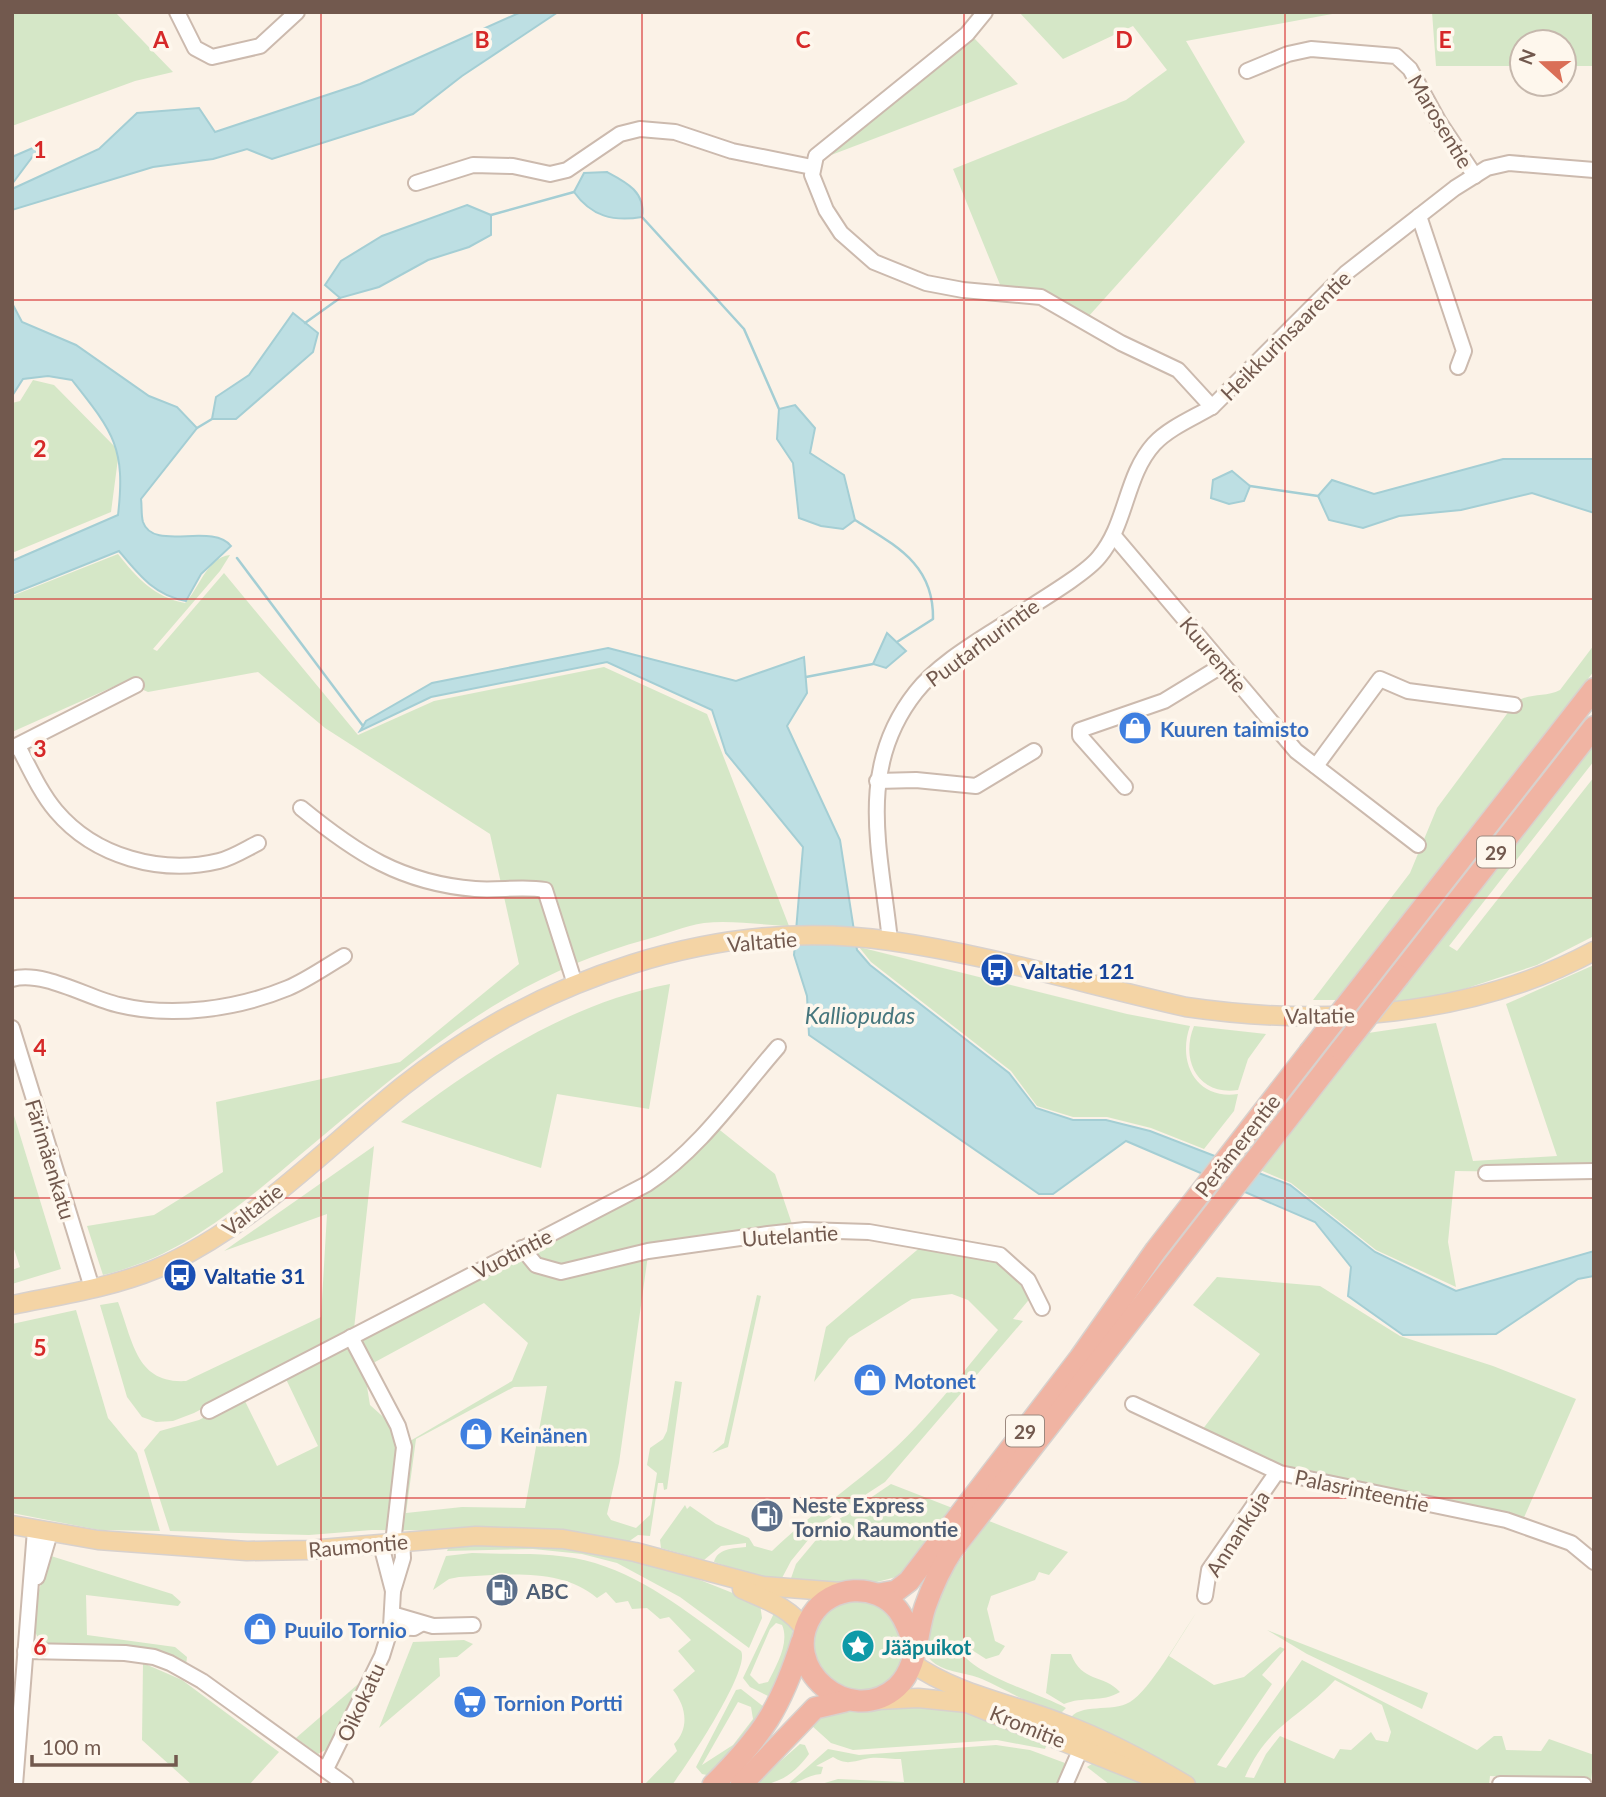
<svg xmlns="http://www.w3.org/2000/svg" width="1606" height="1797" font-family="Lato,sans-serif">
<rect width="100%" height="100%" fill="#fbf2e7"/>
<g fill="#d5e7c7" fill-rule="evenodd">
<path d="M12,12h103l58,60 -38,9 -123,45z"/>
<path d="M1019,12h324l-157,29 59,101 -157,175 -87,-30 -48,-118 173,-69 41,-30 -34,-44 -70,33z"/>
<path d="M1432,12h162v54h-30v-24h-42v24h-86z"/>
<path d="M974,38l44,46 -200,76z"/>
<path d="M33,380l21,5 65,66 -8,61 -99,41v-150l8,-2z"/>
<path d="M118,554c19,24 36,43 67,49 15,-15 21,-45 45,-48l-10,16 -67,78 4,2 67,-78 134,162 76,-34 170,-34 103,47 82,212c-27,-1 -58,-6 -85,-3 -19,3 -38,11 -56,16 -146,39 -236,123 -348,216 -60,51 -119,102 -197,120l-16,-49 67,-11 69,-43 -7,-70 184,-40 119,-98 -29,-130 -165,-106 -67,-56 -110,20 -16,-7 -17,1 -103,46v-136z"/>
<path d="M1594,645v26l-255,329h-26l97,-127 27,-65 78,-105c13,-11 30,-5 45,-13z"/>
<path d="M1594,744v17l-145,185 8,5 137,-174v159l-57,29 -94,31 -54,7z"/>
<path d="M859,947l268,67 63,12c-13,36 6,74 48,68l-4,17 -30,38 -53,-21 -44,-11h-34l-36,-11 -26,-35 -140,-109z"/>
<path d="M1594,965v208l-139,-2 -7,71 8,45 -80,-37 -85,-67 -31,-13 108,-137 68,-10 37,138 84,-5 -51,-152z"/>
<path d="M670,984l-21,125 -92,-15 -16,74 -140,-46c80,-61 168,-119 269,-138z"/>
<path d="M1194,1026l72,8 -18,25 -10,31c-40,6 -58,-30 -44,-64z"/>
<path d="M12,1109l49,160 -49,15v-14l8,-3 -8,-24z"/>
<path d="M716,1127l59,47 17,50 -238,45 -28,-19 125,-63z"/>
<path d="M374,1146l-20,183 -160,84 -21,8 -17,1 -14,-5 -15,-20 -27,-92 18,-3c15,39 18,82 68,79l135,-64 6,-103 -103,37z"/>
<path d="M923,1245l75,15 14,11 20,25 -19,23 10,2 -138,161 -63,41 -31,38 -9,17h-5l-1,4 -62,-20c3,-13 19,-14 32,-15v-4l-25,3 -17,14 -43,-12 -1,-8 25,-35 2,4 3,-3 26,18 33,14 5,8 18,5c35,-34 75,-61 112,-93 43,-37 77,-84 114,-128l-30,-30 -16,-6 -40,5 -63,39 -35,44 12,-55z"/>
<path d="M518,1255c29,43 91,11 130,0l-29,208 -12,51 4,6 25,8 14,-13 7,-42 -10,-8 3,-17 13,-9 4,-8 8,-50 7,1 -15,107 -3,1 -1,-7h-5l-8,53 -12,-1 -10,7 -77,-11 -179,-1 -63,5 -139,-4 -26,-81 16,-19 39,-11 44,-23 34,69 41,-20 -33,-69zM484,1303l44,40 -16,38 -102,60 -40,-36 -6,-37zM547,1386l-22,122 -63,-1 -56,6 10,-74 98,-52z"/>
<path d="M1217,1277l103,9 80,50 93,30 83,33 -54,123 -217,-46 -106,-42 61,-80 -67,-49z"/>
<path d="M757,1295l4,1 -33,151 -16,6 12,-10z"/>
<path d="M76,1310l32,108 29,35 23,78 -61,-1 -87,-17v-189z"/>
<path d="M891,1484l64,25 -52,65 -7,3 -19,5 -88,2 7,-20 30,-36z"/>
<path d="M989,1521l79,31 -19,23 -10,-3 -4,8 -44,16 -4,13 8,32 10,5 -6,9 -13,4 -22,-14 -4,4c8,24 81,45 106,59l-5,5c-26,-5 -54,-23 -79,-34 -16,-7 -36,-6 -49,-17 -34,-28 38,-117 56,-141z"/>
<path d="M472,1544c34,1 69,1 103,4 64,6 126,32 185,56l2,14 -13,30 -69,-51 -63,-34 -35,-9 -49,-5 -86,2 2,-5z"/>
<path d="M472,1553c39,2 85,-2 123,10 55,17 100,55 146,88 10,18 -55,116 -69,134h-28l33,-34 -3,-7c16,-16 12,-38 -1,-54l22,-19 -17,-20 13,-11 -22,-23 -9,2 -13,-11 -15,1 -4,-8 -12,2 -10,-11 -9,6c-36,-31 -94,-23 -138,-21l-10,2 -16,11 13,-34z"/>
<path d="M51,1556l121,38 9,8 -3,4 -92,-11 1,40 88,12 12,10 -1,9 -142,-22c-22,-14 -1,-68 7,-88z"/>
<path d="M862,1598l30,13 14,42c-18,39 -26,39 -67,36l-27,-30c4,-43 6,-50 50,-61z"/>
<path d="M776,1609l16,15 1,19 -19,56 -24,-12 -7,-9zM776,1623l6,2c8,18 -6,41 -14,57l-9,2 -9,-9 20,-46z"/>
<path d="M1196,1613l-27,43 45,29 30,-8 36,-30 5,2 -23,26 10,9 -55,81 9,3 76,-108 175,90 17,-14h8l4,14 35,1 8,-12 45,16 -3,26 -101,-5 -1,9h-294l-58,-35 -68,-30c10,-18 43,-7 61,-18 20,-12 51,-67 66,-89zM1335,1680l47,25 9,27 -3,10 -12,-2 -5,-8 -20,18 -11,-1 -6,10 -54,-23 -14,18 -12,24 -9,-1c23,-53 54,-58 90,-97z"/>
<path d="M1267,1630l161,63 -6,16 -115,-55z"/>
<path d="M464,1640l9,4 -16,13 -18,1 1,18 -61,52 34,-86z"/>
<path d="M1051,1654h20c11,29 33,20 49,38 -18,11 -37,4 -56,12l-18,-11z"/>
<path d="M143,1663l39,17 97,72 -30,33h-57l-50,-45z"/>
<path d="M364,1679l-33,68 -13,7 -22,-16z"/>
<path d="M741,1689l27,21 -30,39 -31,26 -5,-1 -6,-7 40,-77zM738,1702l13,5 2,12 -20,26 -31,20z"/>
<path d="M900,1705l59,3 89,33 -3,8 -48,-9 -144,10 -22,-7 -20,-18c19,-17 63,-16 89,-20z"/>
<path d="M800,1744l5,1 4,9c-15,20 -30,31 -56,31z"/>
<path d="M996,1745l34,5 35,13 -6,22h-241l20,-6 66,3 -3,-23c-11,0 -26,-3 -36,0 -14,3 -19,6 -32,-2l-17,9 7,1 -2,7c-15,1 -24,11 -34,11l41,-36 31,6z"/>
<path d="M1095,1762l60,23h-45l-23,-18z"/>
</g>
<g fill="#bddfe3" stroke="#a4ced4" stroke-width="2">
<path d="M521,12h37l-96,64 -49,38 -141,45 -25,-10 -34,10 -60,8 -141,43v-21l87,-40 38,-36 62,-5 16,24 145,-48z"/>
<path d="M42,144l-30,40v-27z"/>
<path d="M607,172c19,10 39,20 35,45 -29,5 -51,-1 -68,-25l10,-19z"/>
<path d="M467,205l24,10v20l-22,12 -41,13 -49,27 -39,11 -15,-13 16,-24 41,-25z"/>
<path d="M12,303l10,19 54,23 73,51 28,11 20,21 -56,71c1,7 0,16 2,23 10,30 69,0 88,24l-30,28 -15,27c-32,-6 -47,-26 -67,-50l-107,43v-33l106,-46c8,-68 -5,-83 -46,-135l-24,-4 -25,3 -11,17z"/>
<path d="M293,313l25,20 -5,19 -77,67h-24l4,-22 33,-22z"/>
<path d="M795,405l20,23 -5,25 34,22 11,45 -12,9 -22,-3 -22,-8 -6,-55 -16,-24 2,-30z"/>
<path d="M1503,459h91v54l-62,-20 -71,17 -62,6 -36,12 -34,-8 -11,-24 14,-16 42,14z"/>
<path d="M1232,471l18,15 -6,15 -15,3 -18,-6 2,-18z"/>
<path d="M887,633l19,18 -20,17 -13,-4z"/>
<path d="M608,648l128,33 68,-24 3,36 -20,33 53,114 17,110 13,15 139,108 27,35 37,12h33l44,11 140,54 85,67 81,39 138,-40v25l-16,3 -82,55 -93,1 -55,-39 3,-29 -36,-45 -189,-81 -73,53h-14l-230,-159 -2,-39 -13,-41 9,-108 -77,-94 -14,-43 -105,-48 -176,35 -71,34 6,-10 66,-38z"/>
</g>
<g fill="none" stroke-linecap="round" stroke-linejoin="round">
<g stroke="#a4ced4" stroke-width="2.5">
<path d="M491,215l83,-23"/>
<path d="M642,217l102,112 35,80"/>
<path d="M305,323l35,-25"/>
<path d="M197,428l15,-9"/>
<path d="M1250,486l68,10"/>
<path d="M855,520c41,26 79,44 78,99l-36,23"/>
<path d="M237,558l126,168"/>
<path d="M806,677l67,-13"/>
</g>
<defs>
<g id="minor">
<path d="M177,12l18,36 17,9 48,-11 37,-34"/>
<path d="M985,12l-18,22 -151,122 -4,19 14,35 15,23 33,29 52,21 37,7 78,7 80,46 57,27 34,37 134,-134 109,-85 32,-20 22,-5 85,7"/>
<path d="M1247,71l41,-17 23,-5 85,7 14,13 29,53 36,54"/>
<path d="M416,183l57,-18 40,1 37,8 17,-4 53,-36 20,-5 35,3 57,19 80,16"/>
<path d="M1419,216l45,135 -6,16"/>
<path d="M1114,536l182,215 122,94"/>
<path d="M18,746c11,21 22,46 38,65 39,46 105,64 163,50 13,-3 27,-12 39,-18"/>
<path d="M12,748l124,-63"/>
<path d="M1316,766l64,-87 28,12 106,14"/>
<path d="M877,781l39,-1 60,6 58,-35"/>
<path d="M1125,787l-45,-51v-6l84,-29 59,-36"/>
<path d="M301,808c55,45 100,75 174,81 22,2 48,-3 70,1l30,94"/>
<path d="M890,941c-9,-89 -35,-172 26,-249 22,-28 59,-49 88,-68 23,-16 80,-48 95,-67 28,-33 26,-81 55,-113 15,-16 39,-26 58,-37"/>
<path d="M12,979c31,-9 76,19 107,26 54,13 118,4 169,-17 19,-8 37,-21 56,-32"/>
<path d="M12,1028l80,260"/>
<path d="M1486,1173l108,-2"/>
<path d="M522,1248l14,17 25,7 87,-21 120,-17 37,-4 64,2 131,23 28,25 14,28"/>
<path d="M351,1337l47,89 6,21 -11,96"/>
<path d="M1133,1404l147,69 226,47 65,23 23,19"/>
<path d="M209,1411l438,-227c53,-35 90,-90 131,-137"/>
<path d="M381,1545l12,46"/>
<path d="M37,1577l13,-44"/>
<path d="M1205,1596l4,-26 68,-98"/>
<path d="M392,1614l41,12 40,-1"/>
<path d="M391,1627l23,1 7,-4"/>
<path d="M25,1651l100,2 29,4 16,6 32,18 144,104"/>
<path d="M326,1769l56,-113 9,-29 2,-36 10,-33 -1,-16"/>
<path d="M1500,1784l84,1"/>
<path d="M15,1785l20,-255"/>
<path d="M1065,1785l20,-46"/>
</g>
<g id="major">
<path d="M12,1305c48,-10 98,-17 144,-36 94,-40 168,-120 247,-183 134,-106 315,-171 488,-145 99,14 197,44 295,66 136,20 285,10 408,-56"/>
<path d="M12,1525l86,15 149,11 62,-1 167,-14 87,3 72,13 128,34 78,6"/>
<path d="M742,1589c24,11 48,18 63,41"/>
<path d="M912,1663c43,31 101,41 149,60 44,16 85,38 125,62"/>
<path d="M878,1700l40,-2 49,5 204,82"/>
</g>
<g id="highway">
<path d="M1399,976l195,-249"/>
<path d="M1367,979l227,-290"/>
<path d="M879,1594l17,-3 13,-10 171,-223 76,-108 153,-197"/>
<path d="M915,1649c-4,-13 -8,-27 -17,-39 -22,-28 -67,-25 -86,5 -34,53 38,114 85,72 21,-20 19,-53 28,-80 7,-20 16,-40 28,-58l388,-499"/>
<path d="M713,1785c49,-49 68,-77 89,-144"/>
<path d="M741,1785l74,-77 30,-7"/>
</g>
</defs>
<use href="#minor" stroke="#ccbaae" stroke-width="18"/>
<use href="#major" stroke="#d8d1cd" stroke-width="21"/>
<use href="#highway" stroke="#d8d1cd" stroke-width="24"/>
<use href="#minor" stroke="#fff" stroke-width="14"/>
<use href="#major" stroke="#f4d4a5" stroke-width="18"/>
<use href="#highway" stroke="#f0b4a3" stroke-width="21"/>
<defs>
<g id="highway-bridge">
<path d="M1341,1050l58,-74"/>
<path d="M1309,1053l58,-74"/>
</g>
</defs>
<use href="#highway-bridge" stroke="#d8d1cd" stroke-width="24" stroke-linecap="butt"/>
<use href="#highway-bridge" stroke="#f0b4a3" stroke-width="21"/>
</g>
<path fill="none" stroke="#d62828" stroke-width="2" stroke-opacity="0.55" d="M321,12v1773M642,12v1773M964,12v1773M1285,12v1773M12,300h1582M12,599h1582M12,898h1582M12,1198h1582M12,1498h1582"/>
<defs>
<symbol id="shop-disc" viewBox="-11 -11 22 22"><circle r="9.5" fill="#3f7fe0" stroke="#fef7ed"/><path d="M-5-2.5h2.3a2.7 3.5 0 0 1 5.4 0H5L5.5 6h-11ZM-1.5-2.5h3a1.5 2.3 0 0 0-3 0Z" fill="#fff"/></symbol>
<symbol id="bus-disc" viewBox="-11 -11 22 22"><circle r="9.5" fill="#1a4fb4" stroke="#fef7ed"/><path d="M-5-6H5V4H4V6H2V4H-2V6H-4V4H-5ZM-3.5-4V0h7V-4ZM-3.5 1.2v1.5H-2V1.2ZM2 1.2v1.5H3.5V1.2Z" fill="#fff"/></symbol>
<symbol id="fuel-disc" viewBox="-11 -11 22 22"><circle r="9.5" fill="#5c6f8a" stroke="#fef7ed"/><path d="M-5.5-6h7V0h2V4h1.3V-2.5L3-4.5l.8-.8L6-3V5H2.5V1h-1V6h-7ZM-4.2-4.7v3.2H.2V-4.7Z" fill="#fff"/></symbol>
<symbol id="sight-disc" viewBox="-11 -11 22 22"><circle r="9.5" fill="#0f9aa8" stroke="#fef7ed"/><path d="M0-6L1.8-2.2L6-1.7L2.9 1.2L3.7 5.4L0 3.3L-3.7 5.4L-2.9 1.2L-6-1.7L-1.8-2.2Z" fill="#fff"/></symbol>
<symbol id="supermarket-disc" viewBox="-11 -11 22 22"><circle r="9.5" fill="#3f7fe0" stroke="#fef7ed"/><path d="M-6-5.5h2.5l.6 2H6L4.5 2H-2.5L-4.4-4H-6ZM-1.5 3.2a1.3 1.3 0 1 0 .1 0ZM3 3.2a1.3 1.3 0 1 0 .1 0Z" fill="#fff"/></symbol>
</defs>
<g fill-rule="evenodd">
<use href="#shop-disc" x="1116" y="709" width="38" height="38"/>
<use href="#bus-disc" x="978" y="951" width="38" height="38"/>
<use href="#bus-disc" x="161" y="1256" width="38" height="38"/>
<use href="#shop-disc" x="851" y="1361" width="38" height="38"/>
<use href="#shop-disc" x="457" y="1415" width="38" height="38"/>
<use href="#fuel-disc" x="748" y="1497" width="38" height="38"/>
<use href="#fuel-disc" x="483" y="1571" width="38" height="38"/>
<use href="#shop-disc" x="241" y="1610" width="38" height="38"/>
<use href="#sight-disc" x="839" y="1627" width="38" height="38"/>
<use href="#supermarket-disc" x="451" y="1683" width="38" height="38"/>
</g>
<g text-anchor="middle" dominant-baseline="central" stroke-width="7" stroke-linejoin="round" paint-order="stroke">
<g fill="#fef7ed" stroke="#9c887e" stroke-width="2">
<rect x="1477" y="836.5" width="38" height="31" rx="5"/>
<rect x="1006" y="1415.5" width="38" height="31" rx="5"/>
</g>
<g font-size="19" font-weight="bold" fill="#72594e">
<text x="1496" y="852">29</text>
<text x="1025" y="1431">29</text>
</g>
<g font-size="21" fill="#72594e" stroke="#fef7ed">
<text transform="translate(1441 121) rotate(59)">Marosentie</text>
<text transform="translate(1285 335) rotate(-45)">Heikkurinsaarentie</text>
<text transform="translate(982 642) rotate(-36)">Puutarhurintie</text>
<text transform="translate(1214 654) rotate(50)">Kuurentie</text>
<text transform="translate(762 941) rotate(-5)">Valtatie</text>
<text transform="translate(1320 1015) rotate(-1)">Valtatie</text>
<text transform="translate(1237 1145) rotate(-52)">Perämerentie</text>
<text transform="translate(51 1159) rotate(73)">Färimäenkatu</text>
<text transform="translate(252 1209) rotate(-38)">Valtatie</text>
<text transform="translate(790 1235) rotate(-4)">Uutelantie</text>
<text transform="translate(512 1253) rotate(-27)">Vuotintie</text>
<text transform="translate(1362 1490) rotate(12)">Palasrinteentie</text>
<text transform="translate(1237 1533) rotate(-57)">Annankuja</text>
<text transform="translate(358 1545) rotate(-5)">Raumontie</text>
<text transform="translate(360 1702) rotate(-65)">Oikokatu</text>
<text transform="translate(1028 1726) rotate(22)">Kromitie</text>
</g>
<g font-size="21" font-weight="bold" fill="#366cbe" stroke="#fef7ed" text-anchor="start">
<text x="1160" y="728">Kuuren taimisto</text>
<text x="894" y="1380">Motonet</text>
<text x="500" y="1434">Keinänen</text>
<text x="284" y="1629">Puuilo Tornio</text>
<text x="494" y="1702">Tornion Portti</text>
</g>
<g font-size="21" font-weight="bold" fill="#164399" stroke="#fef7ed" text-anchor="start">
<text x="1021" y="970">Valtatie 121</text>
<text x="204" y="1275">Valtatie 31</text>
</g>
<g font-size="21" font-weight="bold" fill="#4e5e75" stroke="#fef7ed" text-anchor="start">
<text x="792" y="1504">Neste Express<tspan x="792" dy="24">Tornio Raumontie</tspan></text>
<text x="526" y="1590">ABC</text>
</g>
<g font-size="21" font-weight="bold" fill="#0d838f" stroke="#fef7ed" text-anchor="start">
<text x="882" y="1646">Jääpuikot</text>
</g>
<g font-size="23" font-style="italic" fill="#46767d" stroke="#fef7ed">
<text x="860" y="1015">Kalliopudas</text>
</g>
</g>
<g font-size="23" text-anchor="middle" font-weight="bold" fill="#d62828" stroke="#fef7ed" stroke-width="7" stroke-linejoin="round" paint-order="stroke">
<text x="161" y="48">A</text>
<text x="482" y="48">B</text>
<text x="803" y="48">C</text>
<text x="1124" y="48">D</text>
<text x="1445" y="48">E</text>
<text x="40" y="158">1</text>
<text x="40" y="457">2</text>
<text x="40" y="757">3</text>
<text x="40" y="1056">4</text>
<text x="40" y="1356">5</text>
<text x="40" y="1655">6</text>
</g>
<rect width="1606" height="1797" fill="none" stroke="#72594e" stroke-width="28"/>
<g transform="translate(1543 63) rotate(291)"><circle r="33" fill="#fef7ed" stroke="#c6b8ad" stroke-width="2"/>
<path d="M0-5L12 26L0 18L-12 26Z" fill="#da6f57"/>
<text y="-10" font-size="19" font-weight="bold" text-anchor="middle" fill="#72594e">N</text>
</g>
<path d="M32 1755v10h144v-10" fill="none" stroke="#72594e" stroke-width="3.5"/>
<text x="42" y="1755" font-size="21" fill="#72594e" stroke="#fef7ed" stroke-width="5" paint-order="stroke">100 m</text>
</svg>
